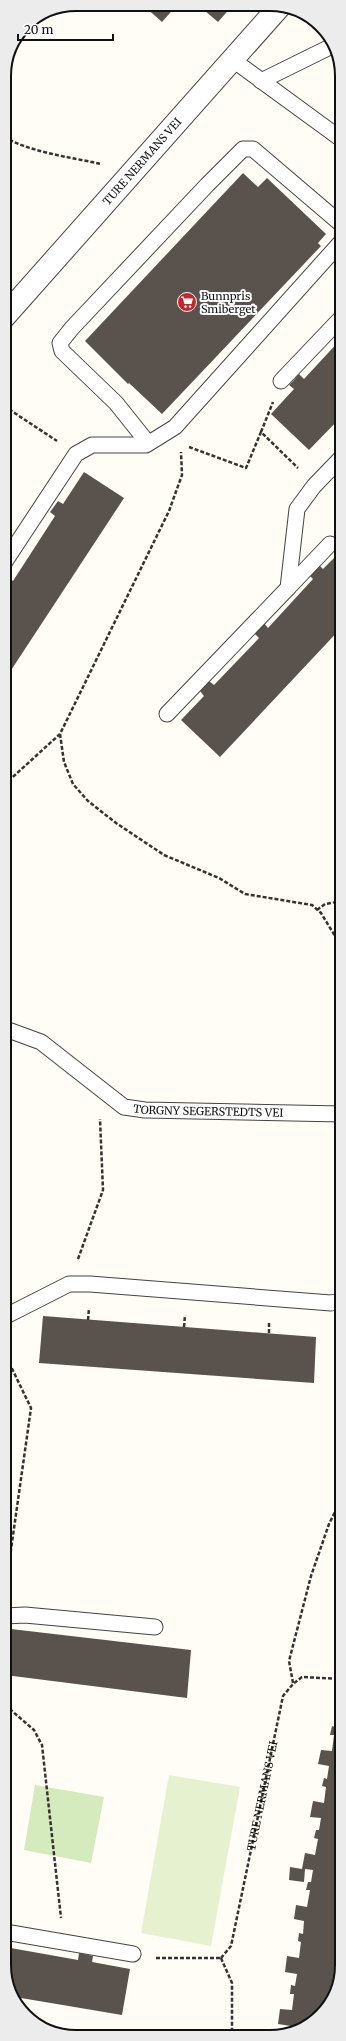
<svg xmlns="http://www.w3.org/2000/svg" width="346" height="2041" font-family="Merriweather,serif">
<rect width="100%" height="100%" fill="#fffdf5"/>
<path fill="#d5ebbd" d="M35,1785l69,12 -13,66 -67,-13z"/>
<path fill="#e6f2cf" d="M169,1775l71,12 -29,159 -70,-13z"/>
<g fill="#5a524d">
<path d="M143,5h34l-15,17z"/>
<path d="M198,5l34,1 -14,16z"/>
<path d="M243,173l15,14 9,-9 59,56 -8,9 3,3 -159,168 -33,-31 -1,1 -43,-43z"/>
<path d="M341,339l1,77 -33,34 -38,-36 23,-25 -5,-4 5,-5 5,-6 5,5z"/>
<path d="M84,472l40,26 -120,183 2,-88 -2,-11 4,-5 5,4 42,-65 -5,-4 3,-4 5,-7 5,3z"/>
<path d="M342,550v77l-122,130 -39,-37 23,-24 -4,-5 5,-5 4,-5 5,4 45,-47 -5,-5 10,-10 4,5 45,-49 -4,-4 10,-10 4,4z"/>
<path d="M43,1316l273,21 -2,46 -275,-20z"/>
<path d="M11,1629l180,21 -4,48 -182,-23z"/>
<path d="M338,1712l4,1v252l-18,48 -27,14 -19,-3 2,-15 12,1 2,-16h-4l1,-9 4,1 2,-12 -12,-2 2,-16 12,2 2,-16 -3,-1 1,-8 4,1 1,-13 -10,-2 2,-14 11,2 3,-17h-4l2,-8h3l2,-12 -8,-1 -1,13 -15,-2 1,-13 12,2 3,-16 10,2 3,-16 -4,-1 2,-8h3l2,-12 -11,-1 3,-16 11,2 2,-16 -4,-1 2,-8 3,1 2,-13 -11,-2 3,-14 11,1 2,-16h-4l2,-9 3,1z"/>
<path d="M5,1947l73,13 1,-7 14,3 -1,6 38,7 -8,46 -107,-18 -10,-23z"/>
</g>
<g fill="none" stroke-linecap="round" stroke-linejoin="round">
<defs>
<g id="service">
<path d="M233,60l108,79"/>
<path d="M261,81l71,-35"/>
<path d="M281,381l60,-63"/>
<path d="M148,443l-32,-40 -54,-52 -2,-8 12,-15 135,-143 36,-36h10l88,75"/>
<path d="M4,563l72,-109 16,-9h54l29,-18 166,-185"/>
<path d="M288,588l42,-44"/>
<path d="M167,714l121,-126 9,-79 17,-23 28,-29"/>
<path id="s2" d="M4,1030l7,1 30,11 83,65 21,3 197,4"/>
<path d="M4,1317l65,-33h21l241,19 11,-2"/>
<path d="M5,1616l20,-1 130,12"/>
<path d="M5,1932l128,22"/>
</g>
<g id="minor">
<path id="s3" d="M4,317l276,-311"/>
</g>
</defs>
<use href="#service" stroke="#444" stroke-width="17"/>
<use href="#minor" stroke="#444" stroke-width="24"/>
<g stroke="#333" stroke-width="2.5" stroke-dasharray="4 2" stroke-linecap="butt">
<path d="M4,137c29,16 66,20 97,27"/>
<path d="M4,406l53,35"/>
<path d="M261,432l12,-30"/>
<path d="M189,447l57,21 15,-36 37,36"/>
<path d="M60,734l4,28 9,22 15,17 28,22 48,32 55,23 26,16 67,11 9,8 14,23 7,3"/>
<path d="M4,785l56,-51 109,-223 13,-36 -1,-23"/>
<path d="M317,910l8,-6 17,-3"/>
<path d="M78,1259l25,-69 -3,-71"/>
<path d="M88,1320l1,-12"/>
<path d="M184,1327l1,-12"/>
<path d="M269,1333v-11"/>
<path d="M4,1352l27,56 -26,184"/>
<path d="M293,1683l-4,-22 22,-85 18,-52 13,-26"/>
<path d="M5,1705l29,25 8,15 19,173"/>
<path d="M156,1958h65"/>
<path id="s1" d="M221,1958l10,-12 52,-250 10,-12 9,-7 40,2"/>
<path d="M221,1958l11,25v53"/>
</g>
<use href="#service" stroke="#fff" stroke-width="15"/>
<use href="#minor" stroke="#fff" stroke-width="22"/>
</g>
<defs>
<symbol id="supermarket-disc" viewBox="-11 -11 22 22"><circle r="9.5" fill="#c4262e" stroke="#fff"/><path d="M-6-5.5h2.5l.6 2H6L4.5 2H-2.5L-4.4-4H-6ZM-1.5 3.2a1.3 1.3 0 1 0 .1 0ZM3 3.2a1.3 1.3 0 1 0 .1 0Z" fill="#fff"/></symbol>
</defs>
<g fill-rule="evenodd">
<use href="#supermarket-disc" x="176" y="291" width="22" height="22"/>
</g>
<g text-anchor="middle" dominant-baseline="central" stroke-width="4" stroke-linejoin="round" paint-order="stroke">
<g font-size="11" fill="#111" stroke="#fff">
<text stroke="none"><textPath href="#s3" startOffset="208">TURE NERMANS VEI</textPath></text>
<text stroke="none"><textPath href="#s2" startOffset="229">TORGNY SEGERSTEDTS VEI</textPath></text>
<text stroke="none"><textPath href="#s1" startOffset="169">TURE NERMANS VEI</textPath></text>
</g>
<g font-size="11" fill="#111" stroke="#fff" text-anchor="start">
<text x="201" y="296">Bunnpris<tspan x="201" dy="13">Smiberget</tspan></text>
</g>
</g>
<path d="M0 0H346V2041H0ZM76 11H270A65 65 0 0 1 335 76V1965A65 65 0 0 1 270 2030H76A65 65 0 0 1 11 1965V76A65 65 0 0 1 76 11Z" fill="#ececec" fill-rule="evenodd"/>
<path fill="none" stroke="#111" stroke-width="2" d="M76 11H270A65 65 0 0 1 335 76V1965A65 65 0 0 1 270 2030H76A65 65 0 0 1 11 1965V76A65 65 0 0 1 76 11Z"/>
<path d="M18 34v6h95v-6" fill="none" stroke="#111111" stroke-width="2"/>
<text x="24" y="34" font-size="12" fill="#111111" stroke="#ffffff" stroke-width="3" paint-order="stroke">20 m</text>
</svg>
